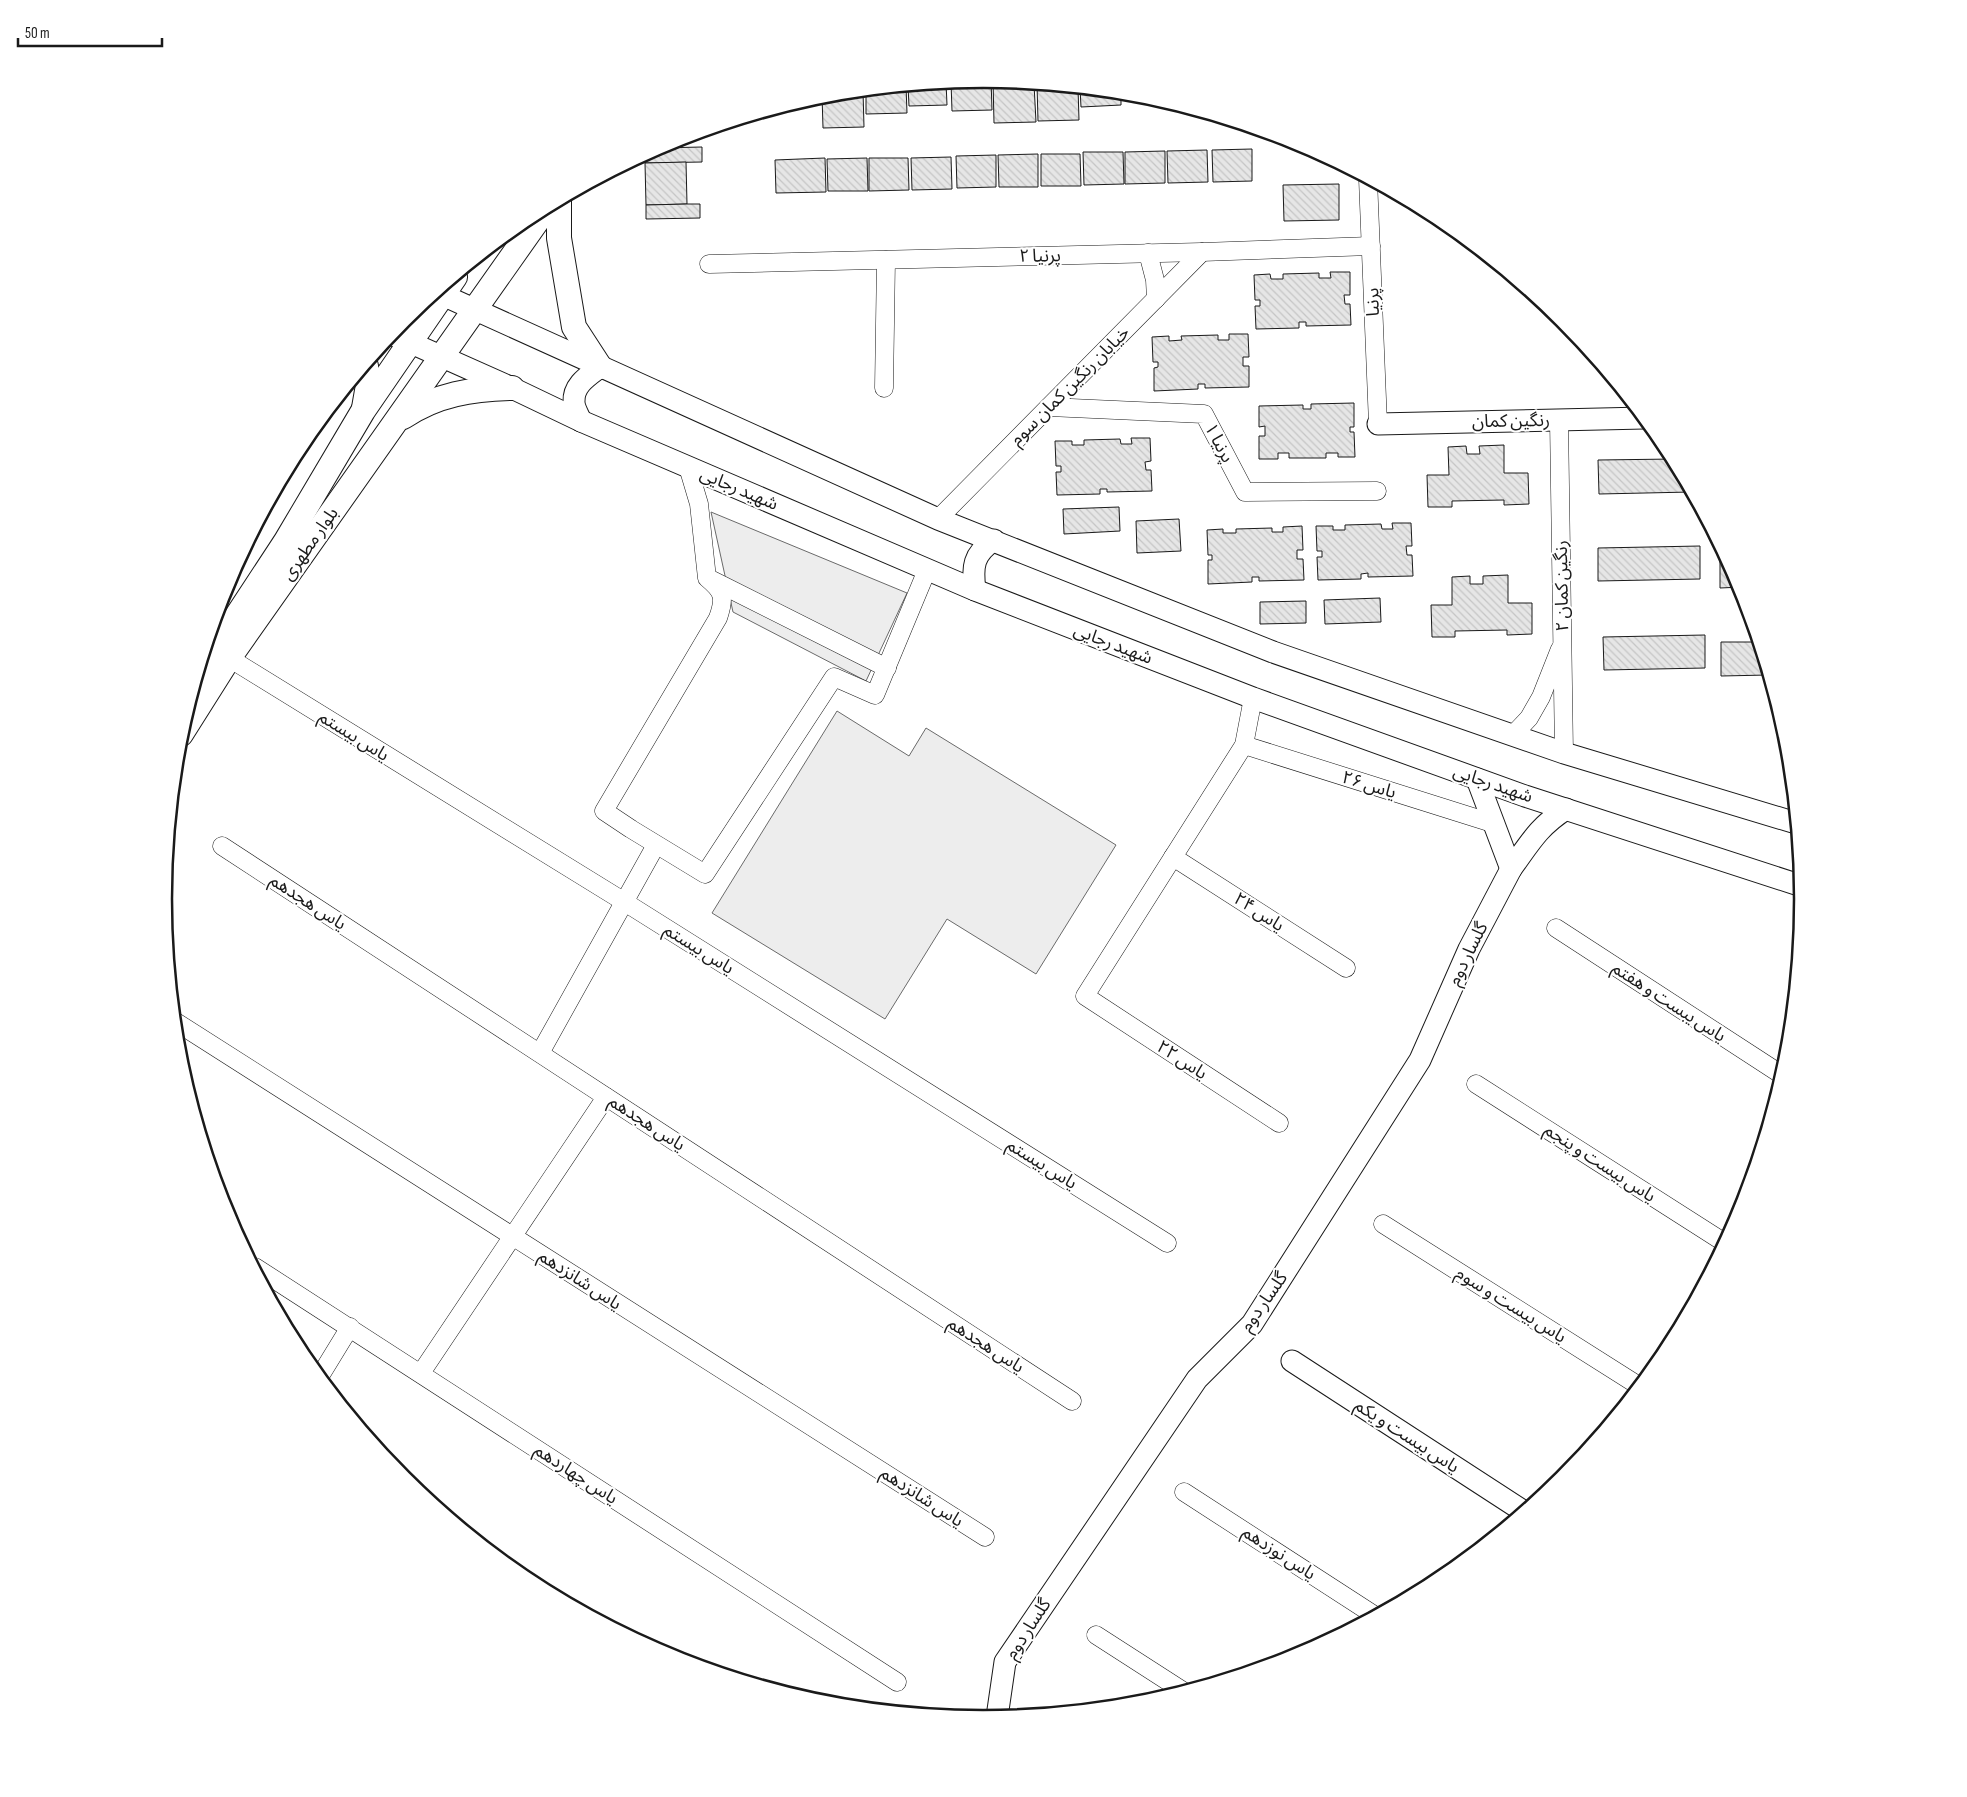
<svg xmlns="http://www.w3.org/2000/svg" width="1967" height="1797" font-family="'Sofia Sans Condensed','Noto Sans Arabic',sans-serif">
<defs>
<pattern id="building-back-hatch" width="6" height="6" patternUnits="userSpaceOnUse" patternTransform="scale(1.25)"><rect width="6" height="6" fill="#e6e6e6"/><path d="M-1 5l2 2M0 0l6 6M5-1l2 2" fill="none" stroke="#c5c5c5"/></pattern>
</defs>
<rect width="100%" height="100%" fill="#fff"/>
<g fill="#ededed" stroke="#6a6a6a">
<path d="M711,512l196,81 -41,88 -133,-69z"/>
<path d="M837,711l72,45 17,-28 190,117 -80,129 -89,-55 -62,100 -173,-106z"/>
</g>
<g fill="url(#building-back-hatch)" stroke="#1a1a1a">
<path d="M984,79h7l1,31 -40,1 -1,-29z"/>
<path d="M993,80l41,4 2,38 -42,1z"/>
<path d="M946,82l1,23 -38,1 -1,-20z"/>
<path d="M1037,84l41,4 1,32 -41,1z"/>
<path d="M906,86l1,27 -41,1v-24z"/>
<path d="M1080,88l41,4v13l-40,2z"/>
<path d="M863,91l1,36 -41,1 -1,-33z"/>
<path d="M1125,93l19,2 10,3h-29z"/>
<path d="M702,147v15l-57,1 -1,-8 13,-7z"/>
<path d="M1252,149v32l-39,1 -1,-32z"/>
<path d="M1207,150l1,32 -40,1 -1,-32z"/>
<path d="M1165,151v32l-40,1v-32z"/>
<path d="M1083,152h40l1,32 -40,1z"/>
<path d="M1038,154v33h-39l-1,-32z"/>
<path d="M1041,154h39l1,32h-40z"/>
<path d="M996,155v32l-39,1 -1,-32z"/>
<path d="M951,157l1,32 -40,1 -1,-32z"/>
<path d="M825,158l1,34 -50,1 -1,-33z"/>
<path d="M867,158l1,33h-40l-1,-32z"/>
<path d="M869,158h39l1,32 -40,1z"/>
<path d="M686,162l1,42 -41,1 -1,-42z"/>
<path d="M1339,184v36l-55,1 -1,-36z"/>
<path d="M687,204h13v14l-54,1v-14z"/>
<path d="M1330,272h20v23h-6l1,9h5l1,21 -45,1v-4h-7v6l-43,1 -1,-23h5v-6h-5l-1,-25 16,-1 1,5h12v-5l36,-1v5h12z"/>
<path d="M1229,334h19l1,23h-6v9h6v21l-44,1v-4h-7v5l-44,2v-23l4,-1v-5h-5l-1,-25 17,-1v5l13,-1 -1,-4 37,-1v5h11z"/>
<path d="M1354,403v24h-4v5h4l1,25h-17v-4h-12v5h-37v-5h-11v6h-19v-23h6v-10l-6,1v-21l44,-1v4h8v-5z"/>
<path d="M1131,438h19l1,23 -6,1 1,8h5l1,21 -45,1v-3h-7v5l-43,1 -1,-23h5v-6h-5l-1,-25h17v4h12v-5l36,-1 1,5h11z"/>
<path d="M1504,445v28h24l1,31 -25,1v-5l-52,1v6h-24l-1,-32h22l-1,-28 18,-1 1,8h13l-1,-8z"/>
<path d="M1674,459l17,33 -92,2 -1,-34z"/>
<path d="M1119,507l1,24 -56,3 -1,-25z"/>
<path d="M1179,519l2,32 -44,2 -1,-32z"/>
<path d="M1392,523h19l1,23h-6l1,9h5l1,21 -45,1v-4l-7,1v5l-43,1 -1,-23h5v-6h-5l-1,-25h17v4h12v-5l36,-1 1,5h11z"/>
<path d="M1302,526l1,24h-6v9h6l1,21 -45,1v-4h-7v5l-44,2v-24h4v-5h-4l-1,-25 16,-1v4h13v-4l36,-1v4h11v-5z"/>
<path d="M1700,546v33l-102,2v-33z"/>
<path d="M1720,554h4l18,33 -22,1z"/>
<path d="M1508,575v28h24v31l-25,1v-5l-52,1v6h-23l-1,-32h21v-28l18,-1v8h13v-8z"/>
<path d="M1380,598l1,24 -56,2 -1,-24z"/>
<path d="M1306,601v22l-46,1v-22z"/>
<path d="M1705,635v33l-101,2 -1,-33z"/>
<path d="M1721,642h37l10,33 -47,1z"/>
</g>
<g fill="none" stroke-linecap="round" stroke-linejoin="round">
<defs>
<g id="minor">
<path d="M1368,179l10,245"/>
<path d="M1148,253l7,27 1,19"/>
<path d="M709,264l493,-12 169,-6"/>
<path d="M884,388l2,-128"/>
<path d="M1049,407l155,7 41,78 132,-1"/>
<path d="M1559,420l5,333"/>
<path d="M688,467l11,37 8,74c17,14 18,20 11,40l-114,193 27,18 74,45 129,-197 41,18 52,-125"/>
<path d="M938,519l264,-267"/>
<path d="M712,580l175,88"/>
<path d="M229,658l394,243 544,342"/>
<path d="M1253,698l-9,47 -159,251 194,127"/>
<path d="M1513,735l16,-17 12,-21 19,-48"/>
<path d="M1244,745l251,79"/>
<path d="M222,846l850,555"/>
<path d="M1173,857l173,111"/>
<path d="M1556,928l226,147"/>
<path d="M176,1022l809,515"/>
<path d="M540,1053l116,-208"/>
<path d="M1476,1084l249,159"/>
<path d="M1383,1224l256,162"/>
<path d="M255,1267l642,415"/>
<path d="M421,1373l185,-276"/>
<path d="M320,1376l30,-49"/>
<path d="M1184,1492l190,123"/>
<path d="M1096,1635l87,56"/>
</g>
<g id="tertiary">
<path d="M436,292l502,227 335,133 291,101 232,70"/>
<path d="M391,334l121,54 69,33 394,169 278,108 272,98 277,90"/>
<path d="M581,421c-2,-5 -7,-13 -7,-19 -1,-17 14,-26 26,-35"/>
<path d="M1378,424l266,-6"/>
<path d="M975,590c-3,-23 -2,-36 19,-50"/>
<path d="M1477,779l34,90c19,-26 27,-42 55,-60"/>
<path d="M1292,1361l231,150"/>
<path d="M997,1717l8,-55 192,-283 55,-55 168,-264 49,-111 42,-80"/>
</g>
<g id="secondary">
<path d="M559,200v38l15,89 26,40"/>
<path d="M364,408l4,-23 -2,-19"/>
<path d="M403,417c34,-23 69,-28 109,-29"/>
<path d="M200,672l86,-131 77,-130 92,-134"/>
<path d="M181,734l48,-76 318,-451"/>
</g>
</defs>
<use href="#minor" stroke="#1a1a1a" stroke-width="19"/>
<use href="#tertiary" stroke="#1a1a1a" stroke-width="23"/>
<use href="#secondary" stroke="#1a1a1a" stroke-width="26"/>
<use href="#minor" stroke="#fff" stroke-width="18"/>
<use href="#tertiary" stroke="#fff" stroke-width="21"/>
<use href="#secondary" stroke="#fff" stroke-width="24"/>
</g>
<g text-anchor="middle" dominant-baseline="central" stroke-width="4" stroke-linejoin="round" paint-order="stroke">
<g font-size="18" fill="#1a1a1a" stroke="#fff">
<text transform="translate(1040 256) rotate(-1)">پرنیا ۲</text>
<text transform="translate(1373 302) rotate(-92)">پرنیا</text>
<text transform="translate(1070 386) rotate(-45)">خیابان رنگین کمان سوم</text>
<text transform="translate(1511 421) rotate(-1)">رنگین کمان</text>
<text transform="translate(1219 443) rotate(62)">پرنیا ۱</text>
<text transform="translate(739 489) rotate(23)">شهید رجایی</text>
<text transform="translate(310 544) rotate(-55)">بلوار مطهری</text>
<text transform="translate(1562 586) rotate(-91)">رنگین کمان ۲</text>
<text transform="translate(1113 644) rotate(21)">شهید رجایی</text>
<text transform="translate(354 736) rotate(32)">یاس بیستم</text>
<text transform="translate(1493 784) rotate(19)">شهید رجایی</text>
<text transform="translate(1369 785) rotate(17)">یاس ۲۶</text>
<text transform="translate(308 902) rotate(33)">یاس هجدهم</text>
<text transform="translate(1259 912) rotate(33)">یاس ۲۴</text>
<text transform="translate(699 949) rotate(32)">یاس بیستم</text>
<text transform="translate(1468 954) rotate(-64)">گلسار دوم</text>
<text transform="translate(1669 1002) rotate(33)">یاس یبست و هفتم</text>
<text transform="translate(1182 1060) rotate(33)">یاس ۲۲</text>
<text transform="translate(647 1123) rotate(33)">یاس هجدهم</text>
<text transform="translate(1600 1163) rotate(33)">یاس بیست و پنجم</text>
<text transform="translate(1042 1164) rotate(32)">یاس بیستم</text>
<text transform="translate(580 1280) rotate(33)">یاس شانزدهم</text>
<text transform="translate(1264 1302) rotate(-55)">گلسار دوم</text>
<text transform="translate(1511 1305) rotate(32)">یاس بیست و سوم</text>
<text transform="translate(986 1345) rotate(33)">یاس هجدهم</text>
<text transform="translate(1407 1436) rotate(33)">یاس بیست و یکم</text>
<text transform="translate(576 1474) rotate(33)">یاس چهاردهم</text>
<text transform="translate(922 1497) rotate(33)">یاس شانزدهم</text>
<text transform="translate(1279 1553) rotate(33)">یاس نوزدهم</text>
<text transform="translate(1028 1629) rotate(-57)">گلسار دوم</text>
</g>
</g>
<path d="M0 0H1967V1797H0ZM172 899a811 811 0 1 1 1622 0a811 811 0 1 1-1622 0Z" fill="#fff" fill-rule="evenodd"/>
<path fill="none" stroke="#1a1a1a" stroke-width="2.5" d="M172 899a811 811 0 1 1 1622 0a811 811 0 1 1-1622 0Z"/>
<path d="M18 38v8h144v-8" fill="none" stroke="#1a1a1a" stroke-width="2.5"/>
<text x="25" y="38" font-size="15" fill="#1a1a1a" stroke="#ffffff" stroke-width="4" paint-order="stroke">50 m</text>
</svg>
